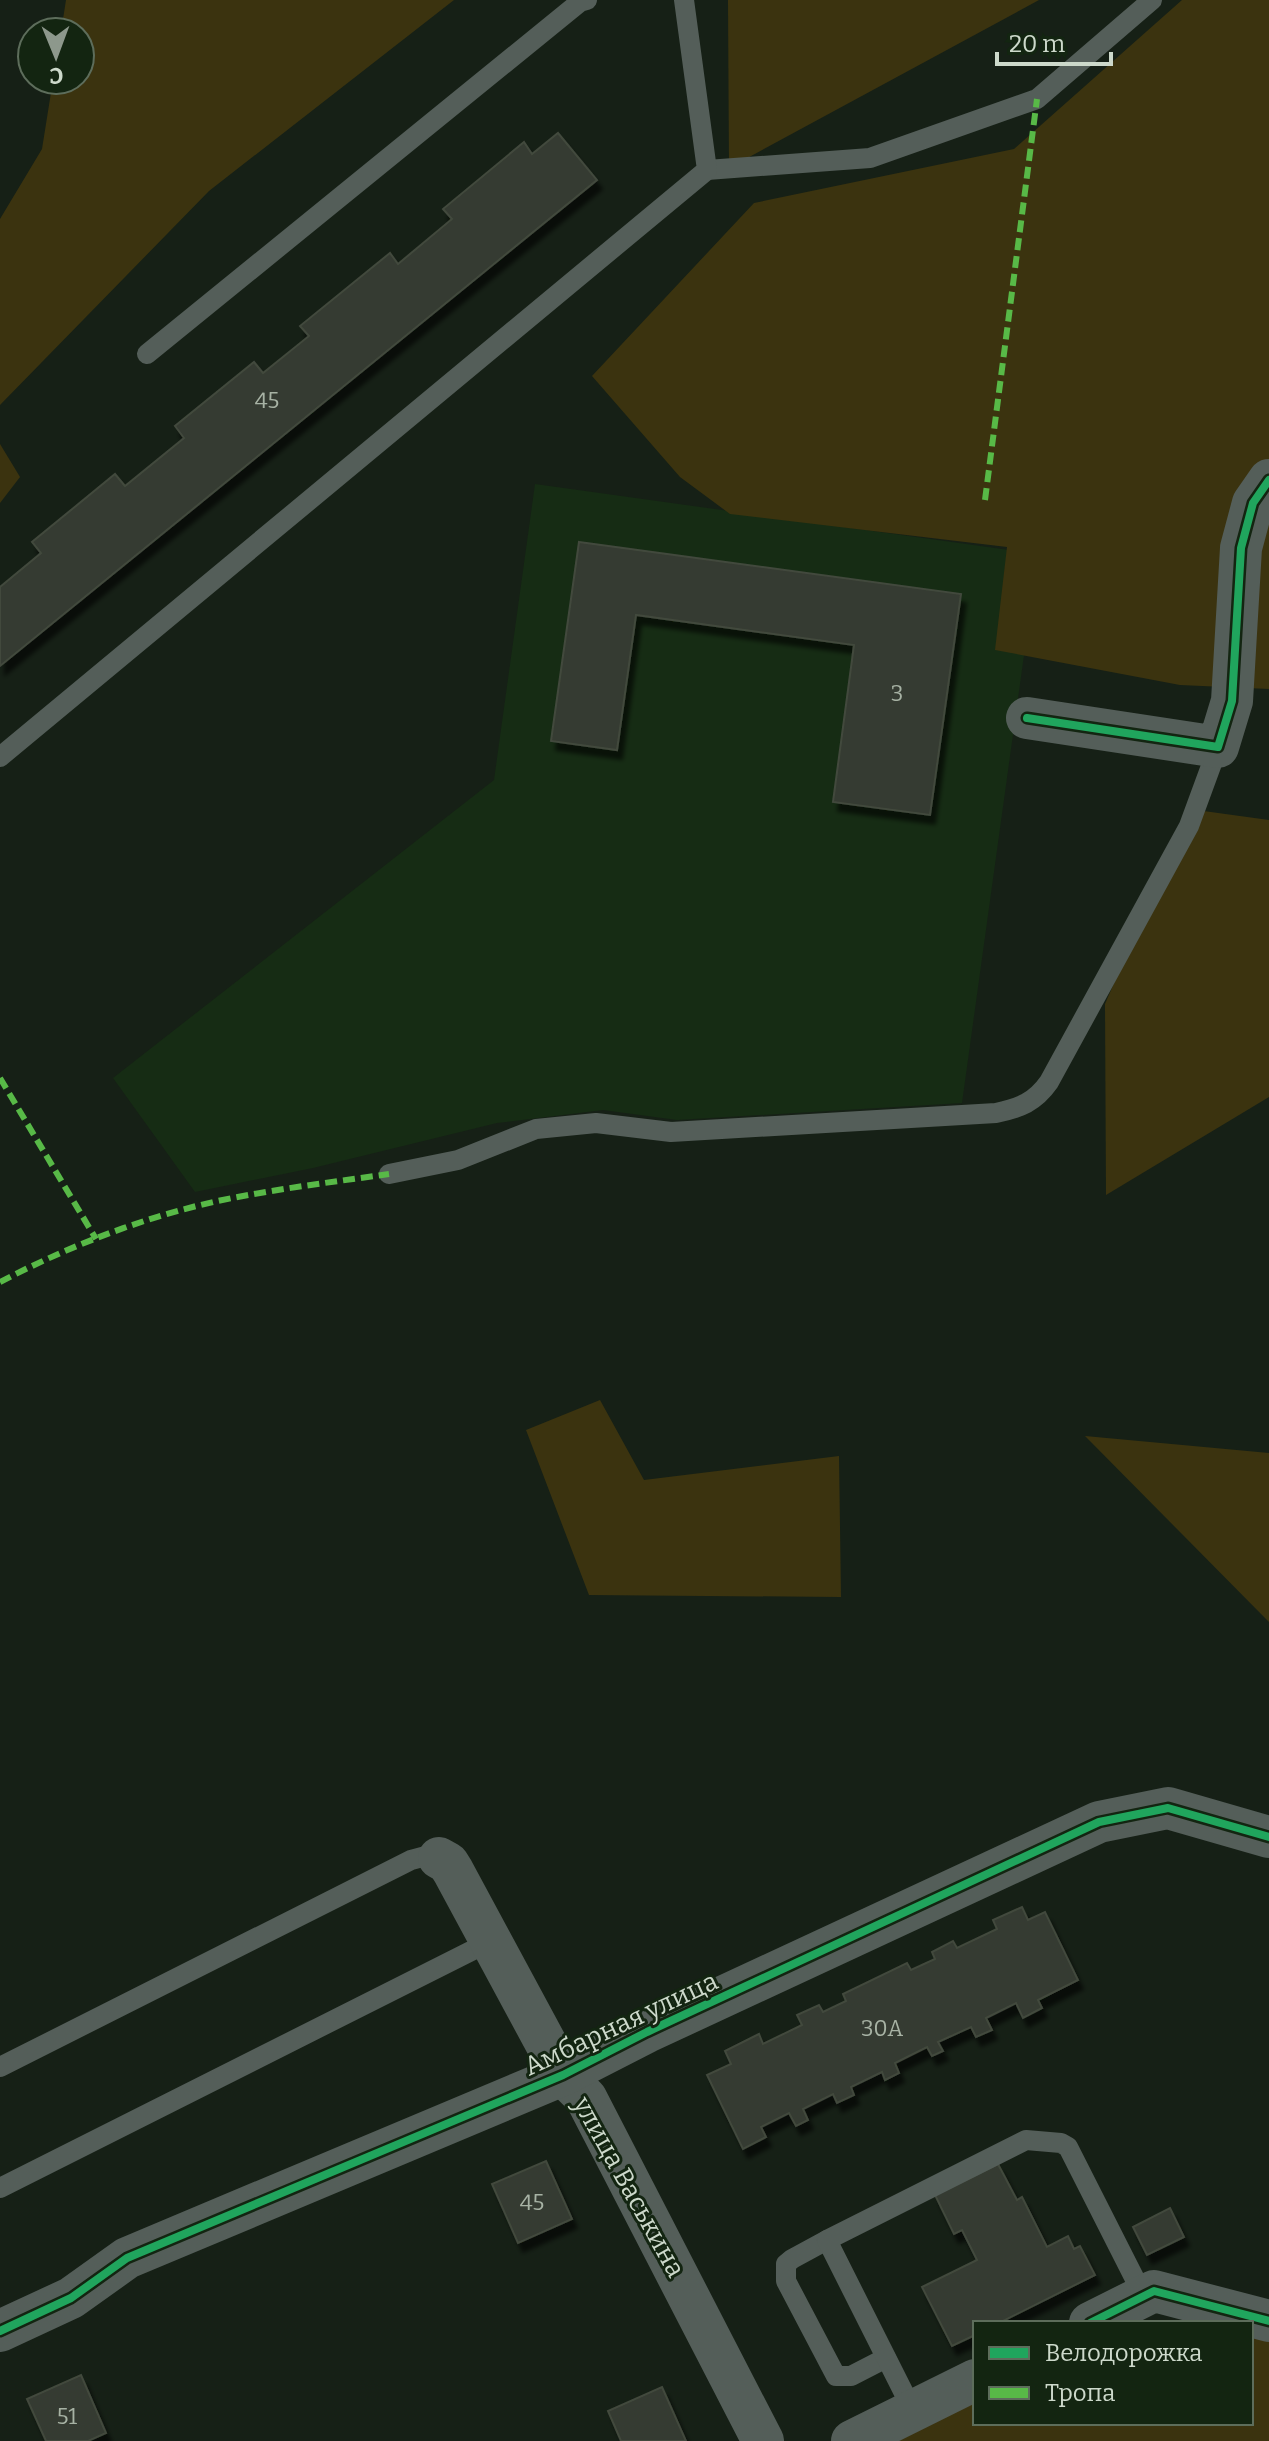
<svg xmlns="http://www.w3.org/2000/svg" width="1269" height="2441" font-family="Bitter,serif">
<defs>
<filter id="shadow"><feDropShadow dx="5" dy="9" stdDeviation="2" flood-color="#0009"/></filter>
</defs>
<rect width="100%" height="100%" fill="#162016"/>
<path fill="#162c14" d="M535,484l503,70 -76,549 -285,17 -74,-10 -106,13 -184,45 -118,24 -82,-114 381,-298z"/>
<g fill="#3b330f">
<path d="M66,0h388l-245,191 -209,214v-186l42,-70 11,-69h27v-48h-19z"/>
<path d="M728,0h311l-310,168z"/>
<path d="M1182,0h87v689l-89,-4 -185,-35 12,-103 -277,-33 -50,-37 -88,-101 162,-173 260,-54z"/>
<path d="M0,444l20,33 -20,26z"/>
<path d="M1189,809l80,11v277l-163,98 -1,-191z"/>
<path d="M600,1400l44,80 195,-24 2,141 -252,-2 -63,-165z"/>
<path d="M1085,1436l184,17v169z"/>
<path d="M1251,2330l18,5v106h-407l113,-57v39h276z"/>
</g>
<g fill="#353b31" stroke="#42493d" stroke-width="2" filter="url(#shadow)">
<path d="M558,133l39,47 -597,486v-79l41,-34 -9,-11 83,-68 10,12 59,-48 -9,-12 79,-64 9,11 46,-37 -9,-10 90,-73 8,11 54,-45 -9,-10 81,-67 8,12z"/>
<path d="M579,542l382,52 -31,221 -97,-13 21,-157 -218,-30 -19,135 -66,-9z"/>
<path d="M1022,1907l6,13 17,-8 33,68 -40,20 4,8 -19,10 -7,-15 -30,15 6,12 -16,7 -5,-10 -33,15 5,9 -11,5 -5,-9 -32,16 4,10 -14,7 -3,-8 -31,15 3,8 -17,8 -4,-9 -30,15 5,11 -12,6 -7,-13 -28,14 5,10 -23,12 -36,-74 24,-11 -6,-13 34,-17 4,10 39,-19 -5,-10 22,-10 4,7 23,-11 -3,-7 64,-31 4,7 24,-11 -3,-7 21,-11 4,7 40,-19 -4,-9z"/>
<path d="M546,2161l26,58 -54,24 -26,-59z"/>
<path d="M998,2164l19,36 5,-3 25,50 21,-11 6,13 6,-3 15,29 -96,48h-24v12l-23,11 -30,-59 55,-27 -15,-30 -8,4 -19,-39z"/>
<path d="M1170,2208l14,29 -37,18 -14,-28z"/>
<path d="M81,2375l25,58 -18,8h-42l-19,-42z"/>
<path d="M662,2387l24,54h-65l-13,-30z"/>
</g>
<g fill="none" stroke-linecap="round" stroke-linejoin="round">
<g stroke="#545e59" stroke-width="20">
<path d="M707,170l163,-12 167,-59 115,-99"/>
<path d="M147,354l433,-352 7,-2"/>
<path d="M0,757l707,-587 -23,-170"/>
<path d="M389,1174l69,-14 78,-31 60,-6 75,9 325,-19c24,-5 39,-11 53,-31l140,-256 29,-79"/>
<path d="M0,2067l411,-207 15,-4 13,2"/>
<path d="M0,2188l489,-246"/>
<path d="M827,2240l-35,19 -6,5v17l50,95h15l35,-18"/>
<path d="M913,2411l-86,-171 199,-100 35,3 7,4 76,150"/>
</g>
<g stroke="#545e59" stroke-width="42">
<path d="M1027,718l191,29 14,-46 9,-153 12,-45 16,-23"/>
<path d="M439,1858l9,5 5,8 110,204 23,23 177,343"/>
<path d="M1090,2323l64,-32 115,30"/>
<path d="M0,2331l71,-33 56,-40 436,-183 84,-43 452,-210 69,-14 101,29"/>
<path d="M852,2441l123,-61"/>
</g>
<g stroke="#58b947" stroke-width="6" stroke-dasharray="12 6" stroke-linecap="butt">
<path d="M985,500l52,-401"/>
<path d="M0,1078l96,161"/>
<path d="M0,1282c75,-39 159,-71 243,-86 48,-9 97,-15 146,-22"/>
</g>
<defs>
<g id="cycleway">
<path d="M1027,718l191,29 14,-46 9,-153 12,-45 16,-23"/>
<path d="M1090,2323l64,-32 115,30"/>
<path d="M0,2331l71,-33 56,-40 436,-183 84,-43 452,-210 69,-14 101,29"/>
</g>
</defs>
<use href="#cycleway" stroke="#132511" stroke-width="13"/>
<use href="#cycleway" stroke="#20a55d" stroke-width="8"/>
</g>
<g text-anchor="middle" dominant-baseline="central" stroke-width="6" stroke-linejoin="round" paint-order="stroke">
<g font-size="22" fill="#a7b2a4">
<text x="267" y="400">45</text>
<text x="897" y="693">3</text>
<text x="882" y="2028">30А</text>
<text x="532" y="2202">45</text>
<text x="67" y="2416">51</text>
</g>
<g font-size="26" fill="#cdd9cb" stroke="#132511">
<text transform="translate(621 2024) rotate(-25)">Амбарная улица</text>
<text transform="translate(629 2187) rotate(61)">улица Васькина</text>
</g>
</g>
<rect x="973" y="2321" width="280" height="104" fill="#132511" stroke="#5d6d5b" stroke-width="2"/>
<rect x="989" y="2347" width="40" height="12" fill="#20a55d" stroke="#5d6d5b" stroke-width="2"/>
<text x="1045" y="2361" font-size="24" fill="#cdd9cb">Велодорожка</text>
<rect x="989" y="2387" width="40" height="12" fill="#58b947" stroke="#5d6d5b" stroke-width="2"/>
<text x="1045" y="2401" font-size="24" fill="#cdd9cb">Тропа</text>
<g transform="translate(56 56) rotate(179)"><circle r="38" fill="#132511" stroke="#5d6d5b" stroke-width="2"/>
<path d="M0-6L14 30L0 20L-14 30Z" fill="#8d988c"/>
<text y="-12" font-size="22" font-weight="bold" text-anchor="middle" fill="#cdd9cb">С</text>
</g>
<path d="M997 52v12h114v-12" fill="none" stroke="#cdd9cb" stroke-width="4"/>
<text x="1009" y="52" font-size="24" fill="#cdd9cb" stroke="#132511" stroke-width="6" paint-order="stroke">20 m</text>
</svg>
